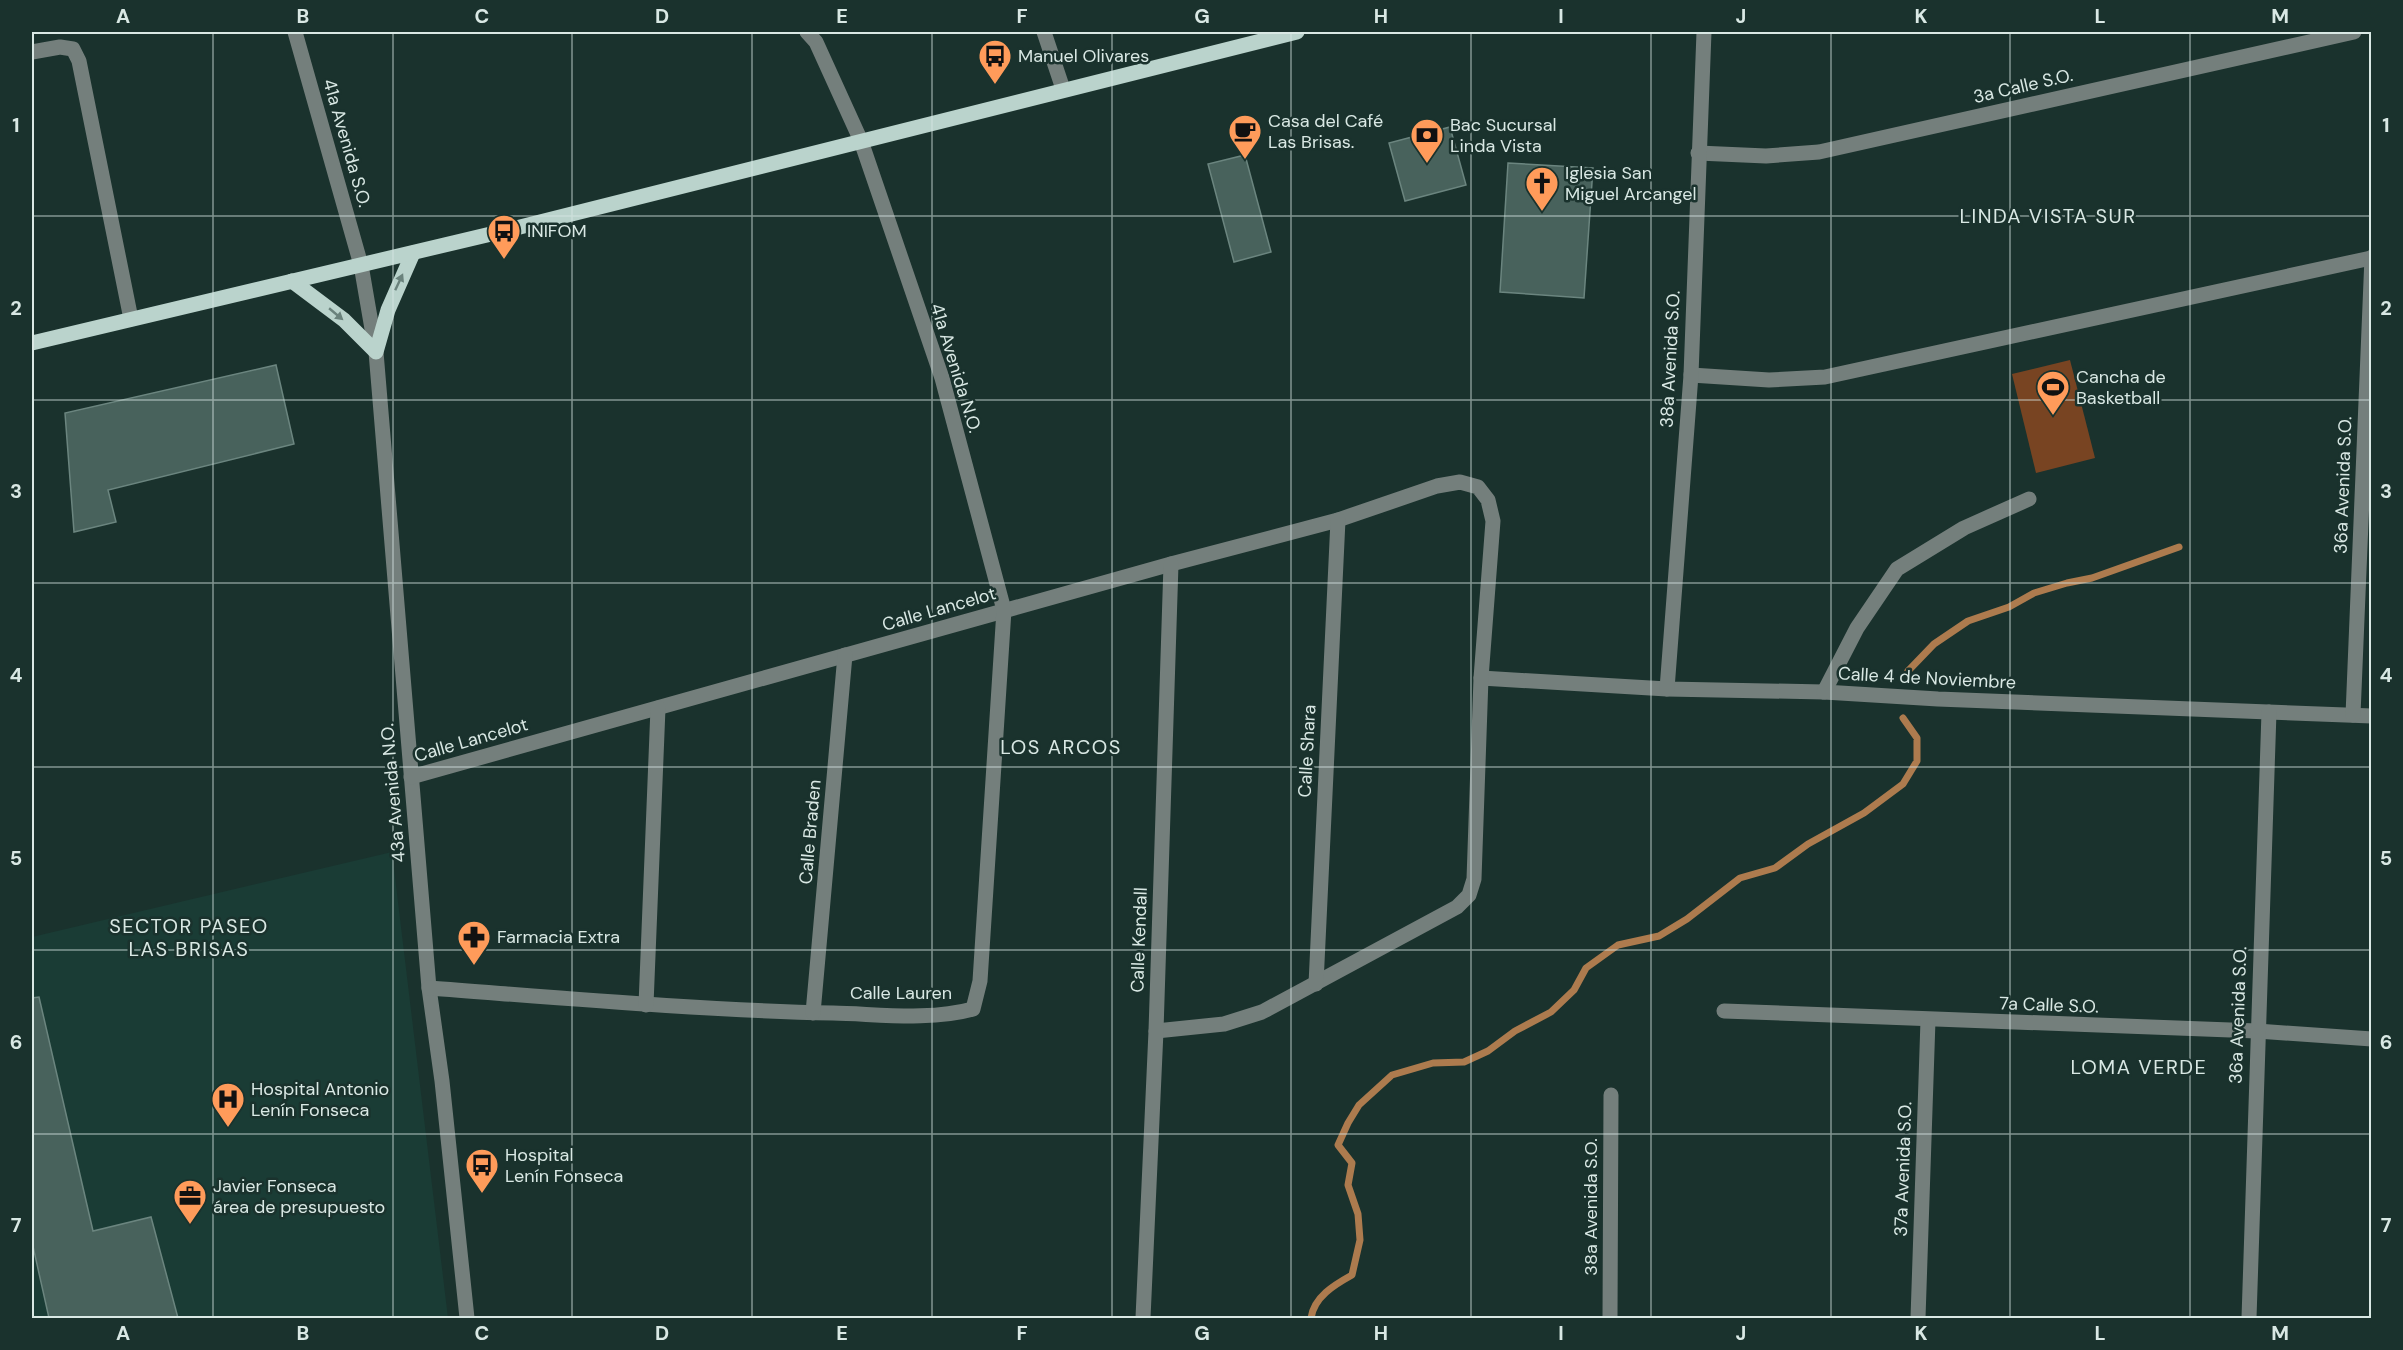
<svg xmlns="http://www.w3.org/2000/svg" width="2403" height="1350" font-family="'DM Sans',sans-serif">
<rect width="100%" height="100%" fill="#1a322d"/>
<path fill="#1a3c35" d="M392,852l56,466h-416v-381z"/>
<path fill="#784422" d="M2070,360l25,98 -59,15 -24,-99z"/>
<g fill="none" stroke-linecap="round" stroke-linejoin="round">
<g stroke="#ad7b4e" stroke-width="7">
<path d="M1908,671l26,-27 34,-23 41,-14 25,-14 33,-10 25,-5 87,-31"/>
<path d="M1311,1318c3,-21 23,-33 41,-43l8,-35 -2,-26 -10,-29 4,-22 -14,-18 10,-22 11,-18 33,-30 41,-12 31,-1 24,-11 27,-20 36,-19 23,-22 12,-22 32,-23 41,-9 28,-17 53,-41 35,-10 33,-24 56,-31 39,-29 14,-23v-23l-14,-20"/>
</g>
</g>
<g fill="#48625c" stroke="#6b857f" stroke-width="1.5">
<path d="M1450,127l16,58 -61,16 -16,-58z"/>
<path d="M1245,155l26,97 -37,10 -26,-98z"/>
<path d="M1508,163l85,5 -9,130 -84,-6z"/>
<path d="M276,365l18,79 -186,46 8,32 -42,10 -9,-119z"/>
<path d="M39,997l54,234 58,-14 27,101h-129l-17,-76v-244z"/>
</g>
<g fill="none" stroke-linecap="round" stroke-linejoin="round">
<g stroke="#747f7c" stroke-width="15">
<path d="M295,32l66,233 15,87 53,636 13,93 25,237"/>
<path d="M1044,32l19,57"/>
<path d="M32,52l28,-5 13,2 6,12 52,258"/>
<path d="M1698,153l68,3 53,-4 535,-120"/>
<path d="M1691,375l78,5 56,-3 546,-119"/>
<path d="M1481,678l186,11 157,3 114,7 434,17"/>
<path d="M1667,689l24,-314 13,-343"/>
<path d="M1824,692l33,-64 40,-59 67,-41 65,-29"/>
<path d="M2353,715l19,-458"/>
<path d="M411,777l760,-213 167,-44 99,-34 23,-4 18,5 10,13 5,21 -12,157 -7,201 -5,16 -12,12 -195,105 -38,12 -68,7"/>
<path d="M1316,984l22,-464"/>
<path d="M429,988c134,10 269,22 404,25 46,1 96,8 140,-4l7,-28 24,-371 -62,-232 -81,-237 -45,-99 -9,-10"/>
<path d="M646,1005l12,-297"/>
<path d="M1724,1011l533,20 115,8"/>
<path d="M813,1013l32,-358"/>
<path d="M1143,1318l13,-287 15,-467"/>
<path d="M1610,1318l1,-223"/>
<path d="M1918,1318l10,-298"/>
<path d="M2249,1318l20,-606"/>
</g>
<g stroke="#bad3cc" stroke-width="15">
<path d="M292,281l52,39 32,32 12,-42 25,-57"/>
<path d="M32,343l484,-115 781,-196"/>
</g>
</g>
<defs><path id="oneway-solid" d="M-6-.8H1V-3.2L6.5 0L1 3.2V.8H-6Z" transform="scale(1.5)"/></defs>
<g fill="#6a827c">
<use href="#oneway-solid" transform="translate(399 282) rotate(-65)"/>
<use href="#oneway-solid" transform="translate(336 314) rotate(40)"/>
</g>
<path fill="none" stroke="#d9e8e4" stroke-width="1.5" stroke-opacity="0.55" d="M213,32v1286M393,32v1286M572,32v1286M752,32v1286M932,32v1286M1112,32v1286M1291,32v1286M1471,32v1286M1651,32v1286M1831,32v1286M2010,32v1286M2190,32v1286M32,216h2340M32,400h2340M32,583h2340M32,767h2340M32,950h2340M32,1134h2340"/>
<defs>
<symbol id="bus-pin" viewBox="-11 -11 22 30"><path d="M0 17L-7.5 6A9.5 9.5 0 1 1 7.5 6Z" fill="#ff9b5a" stroke="#1a322d"/><path d="M-5-6H5V4H4V6H2V4H-2V6H-4V4H-5ZM-3.5-4V0h7V-4ZM-3.5 1.2v1.5H-2V1.2ZM2 1.2v1.5H3.5V1.2Z" fill="#111"/></symbol>
<symbol id="cafe-pin" viewBox="-11 -11 22 30"><path d="M0 17L-7.5 6A9.5 9.5 0 1 1 7.5 6Z" fill="#ff9b5a" stroke="#1a322d"/><path d="M-5.5-4.5H6V0H3Q3 3.5 0 3.5H-2.5Q-5.5 3.5-5.5 0ZM3-3.2v2h1.7v-2ZM-6 4.5H4V6H-6Z" fill="#111"/></symbol>
<symbol id="bank-pin" viewBox="-11 -11 22 30"><path d="M0 17L-7.5 6A9.5 9.5 0 1 1 7.5 6Z" fill="#ff9b5a" stroke="#1a322d"/><path d="M-6-4H6V4H-6ZM0-2.3a2.3 2.3 0 1 0 0 4.6a2.3 2.3 0 1 0 0-4.6Z" fill="#111"/></symbol>
<symbol id="church-pin" viewBox="-11 -11 22 30"><path d="M0 17L-7.5 6A9.5 9.5 0 1 1 7.5 6Z" fill="#ff9b5a" stroke="#1a322d"/><path d="M-1.2-6h2.4v3.5h3.3v2.4h-3.3V6h-2.4V-.1h-3.3v-2.4h3.3Z" fill="#111"/></symbol>
<symbol id="stadium-pin" viewBox="-11 -11 22 30"><path d="M0 17L-7.5 6A9.5 9.5 0 1 1 7.5 6Z" fill="#ff9b5a" stroke="#1a322d"/><path d="M0-5a6.5 5 0 1 0 0 10a6.5 5 0 1 0 0-10ZM-3.5-1.8h7v3.6h-7Z" fill="#111"/></symbol>
<symbol id="pharmacy-pin" viewBox="-11 -11 22 30"><path d="M0 17L-7.5 6A9.5 9.5 0 1 1 7.5 6Z" fill="#ff9b5a" stroke="#1a322d"/><path d="M-2-6h4v4h4v4h-4v4h-4v-4h-4v-4h4Z" fill="#111"/></symbol>
<symbol id="hospital-pin" viewBox="-11 -11 22 30"><path d="M0 17L-7.5 6A9.5 9.5 0 1 1 7.5 6Z" fill="#ff9b5a" stroke="#1a322d"/><path d="M-5-5h3v3.5h4V-5h3V5h-3V1.5h-4V5h-3Z" fill="#111"/></symbol>
<symbol id="office-pin" viewBox="-11 -11 22 30"><path d="M0 17L-7.5 6A9.5 9.5 0 1 1 7.5 6Z" fill="#ff9b5a" stroke="#1a322d"/><path d="M-6-3h4V-5.5h4V-3h4V5H-6ZM-1-4.5V-3h2v-1.5ZM-6 0V1H6V0Z" fill="#111"/></symbol>
</defs>
<g fill-rule="evenodd">
<use href="#bus-pin" x="976" y="37" width="38" height="52"/>
<use href="#cafe-pin" x="1226" y="112" width="38" height="52"/>
<use href="#bank-pin" x="1408" y="116" width="38" height="52"/>
<use href="#church-pin" x="1523" y="164" width="38" height="52"/>
<use href="#bus-pin" x="485" y="212" width="38" height="52"/>
<use href="#stadium-pin" x="2034" y="368" width="38" height="52"/>
<use href="#pharmacy-pin" x="455" y="918" width="38" height="52"/>
<use href="#hospital-pin" x="209" y="1080" width="38" height="52"/>
<use href="#bus-pin" x="463" y="1146" width="38" height="52"/>
<use href="#office-pin" x="171" y="1177" width="38" height="52"/>
</g>
<g text-anchor="middle" dominant-baseline="central" stroke-width="5" stroke-linejoin="round" paint-order="stroke">
<g font-size="18" fill="#d9e8e4" stroke="#1a322d" text-anchor="start">
<text x="1018" y="56">Manuel Olivares</text>
<text x="1268" y="121">Casa del Café<tspan x="1268" dy="21">Las Brisas.</tspan></text>
<text x="1450" y="125">Bac Sucursal<tspan x="1450" dy="21">Linda Vista</tspan></text>
<text x="1565" y="173">Iglesia San<tspan x="1565" dy="21">Miguel Arcangel</tspan></text>
<text x="527" y="231">INIFOM</text>
<text x="2076" y="377">Cancha de<tspan x="2076" dy="21">Basketball</tspan></text>
<text x="497" y="937">Farmacia Extra</text>
<text x="251" y="1089">Hospital Antonio<tspan x="251" dy="21">Lenín Fonseca</tspan></text>
<text x="505" y="1155">Hospital<tspan x="505" dy="21">Lenín Fonseca</tspan></text>
<text x="213" y="1186">Javier Fonseca<tspan x="213" dy="21">área de presupuesto</tspan></text>
</g>
<g font-size="18" fill="#d9e8e4" stroke="#1a322d">
<text transform="translate(2023 86) rotate(-13)">3a Calle S.O.</text>
<text transform="translate(347 143) rotate(74)">41a Avenida S.O.</text>
<text transform="translate(1670 359) rotate(-87)">38a Avenida S.O.</text>
<text transform="translate(956 368) rotate(73)">41a Avenida N.O.</text>
<text transform="translate(2343 485) rotate(-88)">36a Avenida S.O.</text>
<text transform="translate(939 609) rotate(-16)">Calle Lancelot</text>
<text transform="translate(1927 678) rotate(3)">Calle 4 de Noviembre</text>
<text transform="translate(471 740) rotate(-16)">Calle Lancelot</text>
<text transform="translate(1307 751) rotate(-87)">Calle Shara</text>
<text transform="translate(393 793) rotate(-95)">43a Avenida N.O.</text>
<text transform="translate(810 832) rotate(-85)">Calle Braden</text>
<text transform="translate(1139 940) rotate(-88)">Calle Kendall</text>
<text x="901" y="993">Calle Lauren</text>
<text transform="translate(2049 1005) rotate(2)">7a Calle S.O.</text>
<text transform="translate(2238 1015) rotate(-88)">36a Avenida S.O.</text>
<text transform="translate(1903 1169) rotate(-88)">37a Avenida S.O.</text>
<text transform="translate(1591 1207) rotate(-90)">38a Avenida S.O.</text>
</g>
<g font-size="20" letter-spacing="1.5" fill="#d9e8e4" stroke="#1a322d">
<text x="2048" y="216">LINDA VISTA SUR</text>
<text x="1061" y="747">LOS ARCOS</text>
<text x="189" y="926">SECTOR PASEO<tspan x="189" dy="23">LAS BRISAS</tspan></text>
<text x="2139" y="1067">LOMA VERDE</text>
</g>
</g>
<rect width="2403" height="1350" fill="none" stroke="#1a322d" stroke-width="66"/>
<rect x="33" y="33" width="2337" height="1284" fill="none" stroke="#d9e8e4" stroke-width="2"/>
<g font-size="20" text-anchor="middle" font-weight="bold" fill="#d9e8e4">
<text x="123" y="23">A</text>
<text x="303" y="23">B</text>
<text x="482" y="23">C</text>
<text x="662" y="23">D</text>
<text x="842" y="23">E</text>
<text x="1022" y="23">F</text>
<text x="1202" y="23">G</text>
<text x="1381" y="23">H</text>
<text x="1561" y="23">I</text>
<text x="1741" y="23">J</text>
<text x="1921" y="23">K</text>
<text x="2100" y="23">L</text>
<text x="2280" y="23">M</text>
<text x="16" y="132">1</text>
<text x="2386" y="132">1</text>
<text x="16" y="315">2</text>
<text x="2386" y="315">2</text>
<text x="16" y="498">3</text>
<text x="2386" y="498">3</text>
<text x="16" y="682">4</text>
<text x="2386" y="682">4</text>
<text x="16" y="865">5</text>
<text x="2386" y="865">5</text>
<text x="16" y="1049">6</text>
<text x="2386" y="1049">6</text>
<text x="16" y="1232">7</text>
<text x="2386" y="1232">7</text>
<text x="123" y="1340">A</text>
<text x="303" y="1340">B</text>
<text x="482" y="1340">C</text>
<text x="662" y="1340">D</text>
<text x="842" y="1340">E</text>
<text x="1022" y="1340">F</text>
<text x="1202" y="1340">G</text>
<text x="1381" y="1340">H</text>
<text x="1561" y="1340">I</text>
<text x="1741" y="1340">J</text>
<text x="1921" y="1340">K</text>
<text x="2100" y="1340">L</text>
<text x="2280" y="1340">M</text>
</g>
</svg>
